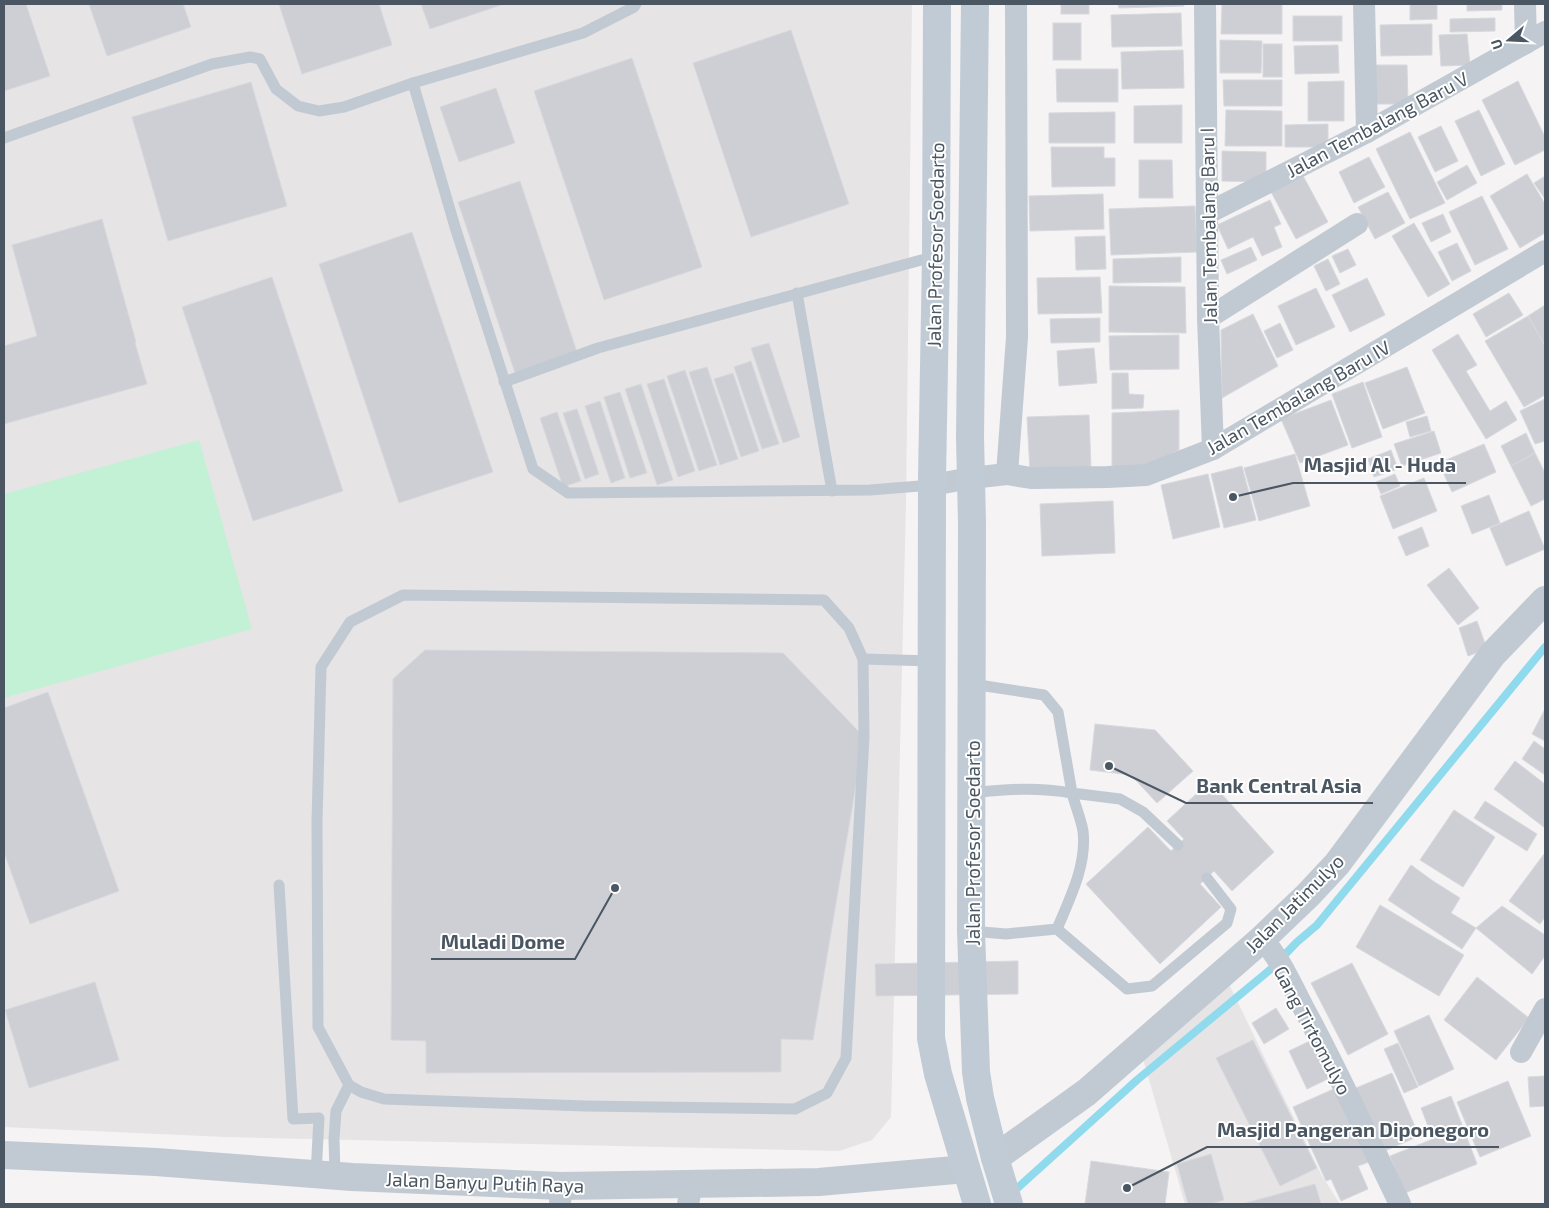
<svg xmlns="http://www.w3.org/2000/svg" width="1549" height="1208" font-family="'Exo 2',sans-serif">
<rect width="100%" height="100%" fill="#f5f3f3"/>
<g fill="#e6e4e5">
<path d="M4,4h908l-6,499 -15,614 -19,23 -33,11 -613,-14 -222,-10z"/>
<path d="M1225,976l97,200 18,28h-155l-44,-152z"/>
</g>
<path fill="#c3f1d5" d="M199,440l53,189 -248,69v-204z"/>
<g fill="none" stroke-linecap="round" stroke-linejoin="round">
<path stroke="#90daee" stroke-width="8" d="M1012,1193l125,-113 134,-111 26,-27 20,-17 228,-278"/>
</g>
<g fill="#cdcfd5" stroke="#d7d9de">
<path d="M4,4h22l24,72 -46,15z"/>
<path d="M89,4h94l8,23 -84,29z"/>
<path d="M279,4h100l13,41 -90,29z"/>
<path d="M421,4h83l-74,25z"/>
<rect x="1061" y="4" width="28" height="10"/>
<path d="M1118,4h66v2l-65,2z"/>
<path d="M1222,4h60v30h-61z"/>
<path d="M1410,4h27v15l-27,1z"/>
<path d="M1467,4h35v6l-35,1z"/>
<path d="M1181,13l1,33 -70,1 -1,-32z"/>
<rect x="1293" y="16" width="49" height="25"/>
<path d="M1495,18v13l-45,1v-13z"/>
<rect x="1053" y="23" width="28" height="37"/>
<path d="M1432,24v31l-51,1 -1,-31z"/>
<path d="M791,30l58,174 -98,33 -58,-174z"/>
<path d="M1467,34l3,31 -29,1 -2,-31z"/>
<path d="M1220,40l42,1 -1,32h-41z"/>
<rect x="1263" y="44" width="19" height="33"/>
<path d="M1338,45l1,28 -44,1 -1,-28z"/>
<path d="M1183,50l1,38 -62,1 -1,-37z"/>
<path d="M632,58l70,209 -98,33 -70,-209z"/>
<path d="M1375,65h32l1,39h-32z"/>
<path d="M1056,69h62v33h-61z"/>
<path d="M1223,80h59v26h-58z"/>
<path d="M1344,81v40h-36v-39z"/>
<path d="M1518,81l27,56v13l-30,15 -33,-65z"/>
<path d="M251,82l36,124 -119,35 -36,-124z"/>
<path d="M496,88l19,55 -56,19 -19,-55z"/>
<path d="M1182,105v38h-48v-37z"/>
<path d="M1226,110l56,1v35h-57z"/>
<path d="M1479,110l26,54 -24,12 -26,-55z"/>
<path d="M1115,112v31h-66v-30z"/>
<path d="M1328,124v23h-43v-22z"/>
<path d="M1441,126l17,35 -23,11 -17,-35z"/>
<path d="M1410,132l35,71 -35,16 -34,-70z"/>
<path d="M1051,147h53v11h11v28l-63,1z"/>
<path d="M1222,151l44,1v30l-44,-1z"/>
<path d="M1369,157l16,30 -31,16 -15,-31z"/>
<path d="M1139,160h33l1,38h-34z"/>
<path d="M1467,165l10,18 -30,17 -10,-18z"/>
<path d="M1302,174l26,48 -32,17 -26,-49z"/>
<path d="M1527,174l18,30v29l-25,15 -30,-52z"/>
<path d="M1545,176v23l-11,-16z"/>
<path d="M520,181l57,171 -62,21 -57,-171z"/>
<path d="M1388,192l17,31 -30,16 -17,-32z"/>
<path d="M1103,194l1,35 -74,2 -1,-35z"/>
<path d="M1482,196l26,53 -33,16 -26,-53z"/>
<path d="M1270,200l11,24 -7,3 8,20 -20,9 -9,-19 -25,12 -11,-24z"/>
<path d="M1195,206l2,46 -86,3 -2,-46z"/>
<path d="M1443,214l8,18 -20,10 -9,-19z"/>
<path d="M102,219l34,123 -1,1 12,41 -143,40v-78l33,-10 -25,-91z"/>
<path d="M1414,223l36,61 -22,13 -36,-61z"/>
<path d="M412,232l81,240 -94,31 -80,-239z"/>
<path d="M1105,236l1,33 -30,1 -1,-33z"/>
<path d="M1457,243l14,28 -19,10 -14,-29z"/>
<path d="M1251,247l6,13 -30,14 -6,-14z"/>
<path d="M1348,249l8,16 -16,8 -8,-17z"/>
<path d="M1181,257v25l-68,1v-24z"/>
<path d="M1328,259l12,25 -14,7 -12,-25z"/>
<path d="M272,277l71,214 -90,30 -71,-214z"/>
<path d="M1100,277l2,36 -64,1 -1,-36z"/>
<path d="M1367,278l18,37 -35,17 -18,-37z"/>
<path d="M1109,286l76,1 1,46 -77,-1z"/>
<path d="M1316,288l19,39 -39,18 -18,-39z"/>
<path d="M1509,293l14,22 -37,22 -13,-23z"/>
<path d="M1545,305v41l-17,-30z"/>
<path d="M1253,314l25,52 -56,32 -1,-68z"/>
<path d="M1528,316l17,30v49l-21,12 -39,-66z"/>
<path d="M1100,318v24l-49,1 -1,-24z"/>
<path d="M1280,323l13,27 -16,8 -13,-27z"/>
<path d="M1458,334l19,31 -11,6 24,40 16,-10 11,19 -31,19 -54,-89z"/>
<path d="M1179,335v34l-69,1 -1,-34z"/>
<path d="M769,343l31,94 -17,6 -32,-95z"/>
<path d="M1094,348l3,35 -38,3 -2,-35z"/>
<path d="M751,361l28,83 -17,5 -28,-82z"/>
<path d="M707,367l31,92 -18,6 -31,-93z"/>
<path d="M1407,367l18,46 -42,16 -18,-46z"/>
<path d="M685,370l32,95 -18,6 -32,-95z"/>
<path d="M733,373l26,78 -18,6 -27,-78z"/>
<path d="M1112,373h16l1,21 15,1 -1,13 -31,1z"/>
<path d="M664,379l31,92 -17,6 -31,-93z"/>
<path d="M1363,382l19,55 -30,11 -20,-54z"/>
<path d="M641,384l32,96 -16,5 -32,-96z"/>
<path d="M620,392l27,81 -17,5 -26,-81z"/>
<path d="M1545,399v42l-10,3 -15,-33z"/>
<path d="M1331,400l17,45 -48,18 -19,-44z"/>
<path d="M600,401l25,77 -14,5 -26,-77z"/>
<path d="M577,409l22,65 -14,5 -22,-66z"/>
<path d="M1179,410v40l-36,17 -31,4v-58z"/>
<path d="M557,412l24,69 -18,6 -23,-69z"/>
<path d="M1089,415l2,54 -61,3 -3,-55z"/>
<path d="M1427,416l4,15 -21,6 -4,-15z"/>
<path d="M1434,431l7,22 -39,13 -8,-22z"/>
<path d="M1526,433l9,20 -24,13 -10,-20z"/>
<path d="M1484,444l12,28 -44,20 -13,-29z"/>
<path d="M1391,450l7,19 -24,8 -6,-18z"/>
<path d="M1535,453l10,20v26l-14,7 -20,-40z"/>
<path d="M1295,454l15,52 -51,15 -15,-53z"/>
<path d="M1242,466l14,54 -32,8 -13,-54z"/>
<path d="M1208,474l12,53 -47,12 -12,-54z"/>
<path d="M1395,474l5,12 -19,8 -5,-12z"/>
<path d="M1424,478l13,33 -44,18 -13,-33z"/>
<path d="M1489,495l11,28 -28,11 -11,-28z"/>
<path d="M1113,501l2,52 -73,3 -2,-52z"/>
<path d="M1529,511l16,38 -39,17 -16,-38z"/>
<path d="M1422,527l7,19 -23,10 -8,-19z"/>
<path d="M1449,568l30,40 -21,17 -31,-40z"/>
<path d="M1477,621l10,28 -19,7 -9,-28z"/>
<path d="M425,650l358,3 81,84 -51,303 -32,-1v33l-355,1v-32l-35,-1 2,-361z"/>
<path d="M48,692l71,199 -89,33 -26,-72v-144z"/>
<path d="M1545,709v32l-13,-7z"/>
<path d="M1095,724l60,6 38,41 -36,32 -26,-28 -41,-5z"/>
<path d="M1534,741l11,8v26l-23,-16z"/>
<path d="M1515,761l30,23v44l-51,-39z"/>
<path d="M1210,781l64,71 -42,39 -18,-20 -14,13 21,23 -61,57 -74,-80 62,-57 23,24 13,-12 -17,-18z"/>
<path d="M1485,801l52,33 -10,17 -53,-33z"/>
<path d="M1454,810l41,27 -32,50 -43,-27z"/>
<path d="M1544,854l1,1v62l-5,7 -31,-23z"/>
<path d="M1411,865l22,16 27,17 -9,15 25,15 -14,21 -74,-49z"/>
<path d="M1380,905l84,50 -25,41 -83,-49z"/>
<path d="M1502,906l43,29v21l-13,18 -56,-46z"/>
<path d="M1018,961v33l-142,2 -1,-32z"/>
<path d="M1352,963l36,71 -40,21 -37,-72z"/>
<path d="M1477,977l52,41 -33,42 -52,-40z"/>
<path d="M95,982l24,78 -90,28 -24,-78z"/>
<path d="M1276,1008l13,21 -25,15 -12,-21z"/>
<path d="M1429,1015l25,54 -35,17 -25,-55z"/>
<path d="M1314,1039l18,38 -25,12 -18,-38z"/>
<path d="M1253,1040l64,128 -37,18 -64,-128z"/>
<path d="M1398,1043l20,44 -14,6 -20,-44z"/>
<path d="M1392,1073l27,63 -39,17 -29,-63z"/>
<path d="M1545,1076v30l-15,1 -2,-30z"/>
<path d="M1508,1081l23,55 -51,21 -23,-55z"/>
<path d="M1336,1088l33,74 -11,4 10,23 -27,12 -10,-22 -5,2 -33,-74z"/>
<path d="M1451,1096l26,68 -72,29 -15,-37 43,-17 -12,-31z"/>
<path d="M1211,1154l13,46 -13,4h-23l-11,-40z"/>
<path d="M1091,1161l78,11 -4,32h-80z"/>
<path d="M1315,1184l6,20h-79z"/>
</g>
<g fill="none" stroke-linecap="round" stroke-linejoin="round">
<g stroke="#c1cad2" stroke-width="11">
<path d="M413,83l42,144 78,242 35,24 302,-3 62,-5"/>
<path d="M4,138l208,-74 38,-7 10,2 16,30 22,17 21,5 25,-4 69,-24 170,-50 51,-26 2,-3"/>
<path d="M797,293l35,198"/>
<path d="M504,382l94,-34 338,-92"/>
<path d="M403,595l421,5 25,28 14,31 1,78 -18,321 -19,35 -32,16 -210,-3 -201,-7 -23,-7 -12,-7 -31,-58 -1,-205 4,-155 29,-45z"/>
<path d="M863,659l69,2"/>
<path d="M972,684l72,11 14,17 14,81 48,6 23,13 35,33"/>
<path d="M279,885l14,234 26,-1 -3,56"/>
<path d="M1057,929l70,60 25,-3 75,-63 4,-14 -24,-31"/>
<path d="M971,931l35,3 51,-5c13,-31 30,-64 26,-98 -2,-12 -8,-26 -11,-38 -34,-6 -66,-4 -100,0"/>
<path d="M335,1175l-1,-36 2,-28 13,-26"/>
</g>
<g stroke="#c1cad2" stroke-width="22">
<path d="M1205,4l3,314 5,131"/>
<path d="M1364,4l3,128"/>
<path d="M1525,4l1,39"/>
<path d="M1208,213l159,-81 178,-100"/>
<path d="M1208,318l149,-94"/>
<path d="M1007,474l10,-137 -1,-333"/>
<path d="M932,485l39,-7 36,-4 24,4 77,-1 38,-2 67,-26 332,-198"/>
<path d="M1262,939c18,19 29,45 41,68 35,64 65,131 97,197"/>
<path d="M1521,1052l24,-43"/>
<path d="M560,1204l1,-18"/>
<path d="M688,1204l4,-20"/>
</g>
<g stroke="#c1cad2" stroke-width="28">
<path d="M4,1155l152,7 196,15 209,9 258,-4 147,-13"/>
<path d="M995,1158l92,-66 175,-153 46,-44 29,-31 156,-210 52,-54"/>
</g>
<g stroke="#c1cbd6" stroke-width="28">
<path d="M937,4l-1,252 -4,222 -1,560 7,36 39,130"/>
<path d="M975,4l-5,433 2,86 -1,408 5,141 4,26 15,60 14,46"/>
</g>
</g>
<g text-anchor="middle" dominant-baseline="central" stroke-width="4" stroke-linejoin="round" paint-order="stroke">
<g font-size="19" fill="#4a5661" stroke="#fff">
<text transform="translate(1377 124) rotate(-28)">Jalan Tembalang Baru V</text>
<text transform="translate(1208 226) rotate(-91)">Jalan Tembalang Baru I</text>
<text transform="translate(935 245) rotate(-89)">Jalan Profesor Soedarto</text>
<text transform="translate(1298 397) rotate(-30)">Jalan Tembalang Baru IV</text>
<text transform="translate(972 843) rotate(-90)">Jalan Profesor Soedarto</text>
<text transform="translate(1294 903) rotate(-45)">Jalan Jatimulyo</text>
<text transform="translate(1313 1030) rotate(62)">Gang Tirtomulyo</text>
<text transform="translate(485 1182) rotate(2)">Jalan Banyu Putih Raya</text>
</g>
</g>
<path fill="none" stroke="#4a5661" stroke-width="2" d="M1233 497L1293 483H1466M1109 766L1186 803H1373M615 888L575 959H431M1127 1188L1207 1147H1499"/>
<g fill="#4a5661" stroke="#fff" stroke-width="2">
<circle cx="1233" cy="497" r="5"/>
<circle cx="1109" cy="766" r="5"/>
<circle cx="615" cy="888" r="5"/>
<circle cx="1127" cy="1188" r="5"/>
</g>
<g font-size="20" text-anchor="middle" font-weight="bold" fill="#4a5661" stroke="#fff" stroke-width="4" stroke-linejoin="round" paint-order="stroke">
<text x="1380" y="472">Masjid Al - Huda</text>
<text x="1279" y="793">Bank Central Asia</text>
<text x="503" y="949">Muladi Dome</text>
<text x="1353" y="1137">Masjid Pangeran Diponegoro</text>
</g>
<rect width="1549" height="1208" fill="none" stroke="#4a5661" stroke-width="10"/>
<g transform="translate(1509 40) rotate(251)" stroke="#ffffff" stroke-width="4" paint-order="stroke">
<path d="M0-4L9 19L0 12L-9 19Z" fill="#4a5661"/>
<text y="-8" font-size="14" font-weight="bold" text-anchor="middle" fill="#4a5661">U</text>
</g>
</svg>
